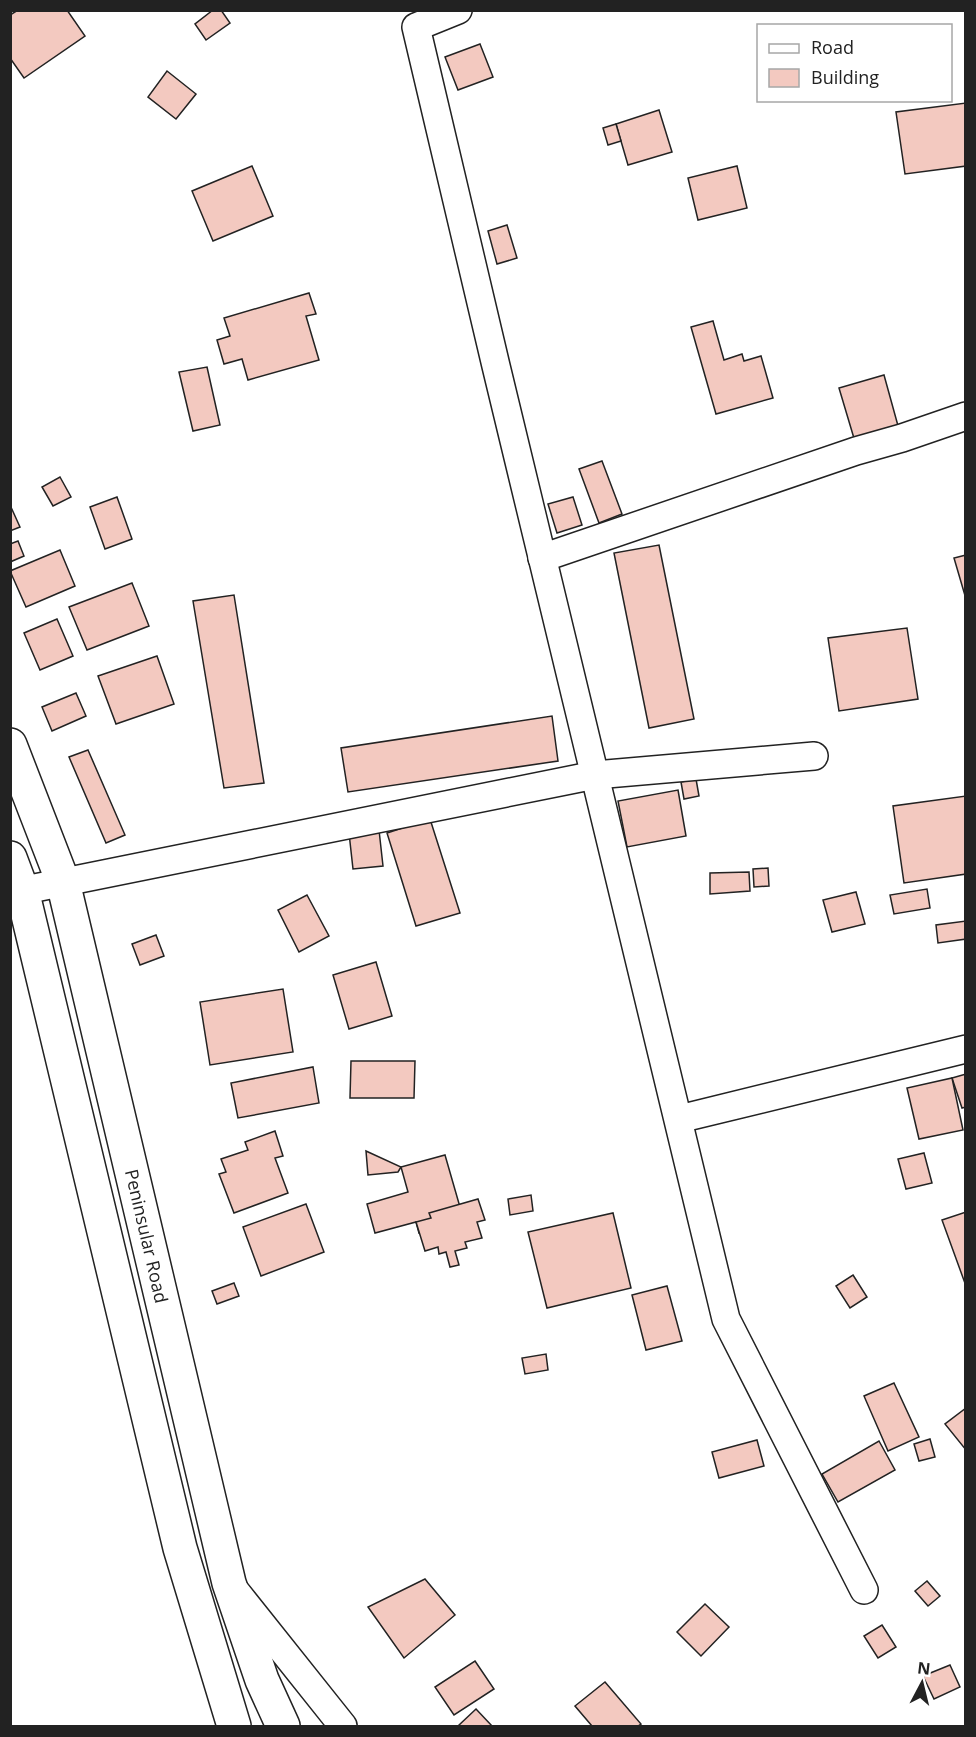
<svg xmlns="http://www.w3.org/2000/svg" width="976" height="1737" font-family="'Open Sans',sans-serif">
<rect width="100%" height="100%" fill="#fff"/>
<g fill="#f3c9c0" stroke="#222" stroke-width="1.5">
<path d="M18,10h49l18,26 -61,42 -14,-20v-43z"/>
<path d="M213,10h8l9,13 -24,17 -11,-16z"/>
<path d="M480,44l13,33 -35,13 -13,-33z"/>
<path d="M167,71l29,23 -20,25 -28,-22z"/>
<path d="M966,103v63l-61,8 -9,-62z"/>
<path d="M659,110l13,42 -44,13 -12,-41z"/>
<path d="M616,124l5,17 -13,4 -5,-17z"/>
<path d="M252,166l21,50 -60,25 -21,-50z"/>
<path d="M737,166l10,42 -49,12 -10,-42z"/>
<path d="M507,225l10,33 -20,6 -9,-33z"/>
<path d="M309,293l7,21 -10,2 13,44 -71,20 -6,-21 -18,5 -7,-24 13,-4 -6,-18z"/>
<path d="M713,321l11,39 18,-6 2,7 17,-5 12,42 -57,16 -25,-87z"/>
<path d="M207,367l13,58 -27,6 -14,-59z"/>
<path d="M884,375l16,58 -44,12 -17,-57z"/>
<path d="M602,461l20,53 -23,9 -20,-54z"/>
<path d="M60,477l11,20 -18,9 -11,-19z"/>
<path d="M117,497l15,42 -27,10 -15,-42z"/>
<path d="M573,497l9,28 -25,8 -9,-29z"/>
<path d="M10,505l10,22 -10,4z"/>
<path d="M18,541l6,15 -14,6v-18z"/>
<path d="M659,545l35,174 -45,9 -35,-175z"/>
<path d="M60,550l15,36 -49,21 -16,-36z"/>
<path d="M966,555v44l-12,-41z"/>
<path d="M132,583l17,43 -62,24 -18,-43z"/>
<path d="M234,595l30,188 -40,5 -31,-187z"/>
<path d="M57,619l16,37 -33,14 -16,-37z"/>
<path d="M907,628l11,71 -79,12 -11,-73z"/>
<path d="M157,656l17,48 -58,20 -18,-48z"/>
<path d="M76,693l10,23 -34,15 -10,-24z"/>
<path d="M552,716l6,45 -210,31 -7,-44z"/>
<path d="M88,750l37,85 -19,8 -37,-86z"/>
<path d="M696,779l3,17 -15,3 -3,-17z"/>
<path d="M678,790l8,46 -59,11 -9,-46z"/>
<path d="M966,796v78l-62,9 -11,-77z"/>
<path d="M430,819l30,94 -44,13 -29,-93z"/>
<path d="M379,830l4,36 -30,3 -4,-36z"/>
<path d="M768,868l1,18 -15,1 -1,-18z"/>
<path d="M749,872l1,19 -40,3v-21z"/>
<path d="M927,889l3,19 -36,6 -4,-19z"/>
<path d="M856,892l9,32 -33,8 -9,-32z"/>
<path d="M307,895l22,41 -30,16 -21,-42z"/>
<path d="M966,921v18l-28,4 -2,-18z"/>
<path d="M156,935l8,21 -24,9 -8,-21z"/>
<path d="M376,962l16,54 -43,13 -16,-54z"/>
<path d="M283,989l10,63 -83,13 -10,-63z"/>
<path d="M351,1061h64l-1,37h-64z"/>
<path d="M313,1067l6,36 -81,15 -7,-35z"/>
<path d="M966,1074v33l-4,1 -10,-30z"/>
<path d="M952,1078l11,52 -44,9 -12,-51z"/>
<path d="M275,1131l8,25 -8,2 13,35 -54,20 -15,-39 7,-2 -5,-13 27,-9 -3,-8z"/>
<path d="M366,1151l35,16 -3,5 -30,3z"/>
<path d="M924,1153l8,30 -26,6 -8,-30z"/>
<path d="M445,1155l19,66 -45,12 -3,-11 -41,11 -8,-29 41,-12 -7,-25z"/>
<path d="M531,1195l2,16 -23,4 -2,-16z"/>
<path d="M478,1199l7,21 -8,2 5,16 -17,4 2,6 -12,3 4,14 -9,2 -4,-15 -7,2 -1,-7 -13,4 -9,-29 15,-4 -2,-5z"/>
<path d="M306,1204l18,48 -63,24 -18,-49z"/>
<path d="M966,1212v74l-24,-66z"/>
<path d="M613,1213l18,75 -84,20 -19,-76z"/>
<path d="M853,1275l14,22 -17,11 -14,-22z"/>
<path d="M234,1283l5,13 -22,8 -5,-13z"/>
<path d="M667,1286l15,55 -36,9 -14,-55z"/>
<path d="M546,1354l2,16 -23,4 -3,-16z"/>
<path d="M894,1383l25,54 -31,14 -24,-55z"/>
<path d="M966,1408v42l-21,-26z"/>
<path d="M930,1439l5,18 -16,4 -5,-17z"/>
<path d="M757,1440l7,26 -45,12 -7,-26z"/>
<path d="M879,1441l16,29 -57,32 -16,-28z"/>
<path d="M425,1579l30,36 -51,43 -36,-51z"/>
<path d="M927,1581l13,15 -12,10 -13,-15z"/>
<path d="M705,1604l24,23 -28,29 -24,-24z"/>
<path d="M882,1625l14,22 -18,11 -14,-22z"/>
<path d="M475,1661l19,28 -40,26 -19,-28z"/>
<path d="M950,1665l10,22 -26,12 -11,-23z"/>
<path d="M605,1682l36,42 -3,2h-46l-17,-20z"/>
<path d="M476,1709l16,17h-34z"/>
</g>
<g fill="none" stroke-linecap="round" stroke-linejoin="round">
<defs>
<g id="minor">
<path d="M458,10l-42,17 80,339 230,953 138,271"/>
<path d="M542,558l314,-107 46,-13 64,-22"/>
<path d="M10,893l585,-118 219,-19"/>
<path d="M679,1119l287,-70"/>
<path d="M237,1593l106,133"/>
</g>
<g id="primary">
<path d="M10,745l53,137 166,701 33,97 21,46"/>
<path d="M10,858l12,32 158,658 54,178"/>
</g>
</defs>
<use href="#minor" stroke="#222" stroke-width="30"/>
<use href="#primary" stroke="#222" stroke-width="36"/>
<use href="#minor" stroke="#fff" stroke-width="27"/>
<use href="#primary" stroke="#fff" stroke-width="33"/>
</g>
<g text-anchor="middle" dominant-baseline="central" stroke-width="4.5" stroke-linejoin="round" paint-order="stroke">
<g font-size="18" fill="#222" stroke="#fff">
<text transform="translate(147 1236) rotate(77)">Peninsular Road</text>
</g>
</g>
<rect width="976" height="1737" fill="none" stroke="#222222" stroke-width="24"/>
<rect x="757" y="24" width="195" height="78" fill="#ffffff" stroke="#a7a7a7" stroke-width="1.5"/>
<rect x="769" y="44" width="30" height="9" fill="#ffffff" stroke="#a7a7a7" stroke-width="1.5"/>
<text x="811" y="54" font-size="18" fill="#222222">Road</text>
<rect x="769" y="69" width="30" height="18" fill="#f3c9c0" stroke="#a7a7a7" stroke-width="1.5"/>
<text x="811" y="84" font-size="18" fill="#222222">Building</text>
<g transform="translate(922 1683) rotate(7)" stroke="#ffffff" stroke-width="4.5" paint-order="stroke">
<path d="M0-4.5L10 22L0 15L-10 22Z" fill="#222222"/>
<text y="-9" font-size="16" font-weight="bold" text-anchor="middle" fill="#222222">N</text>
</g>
</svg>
